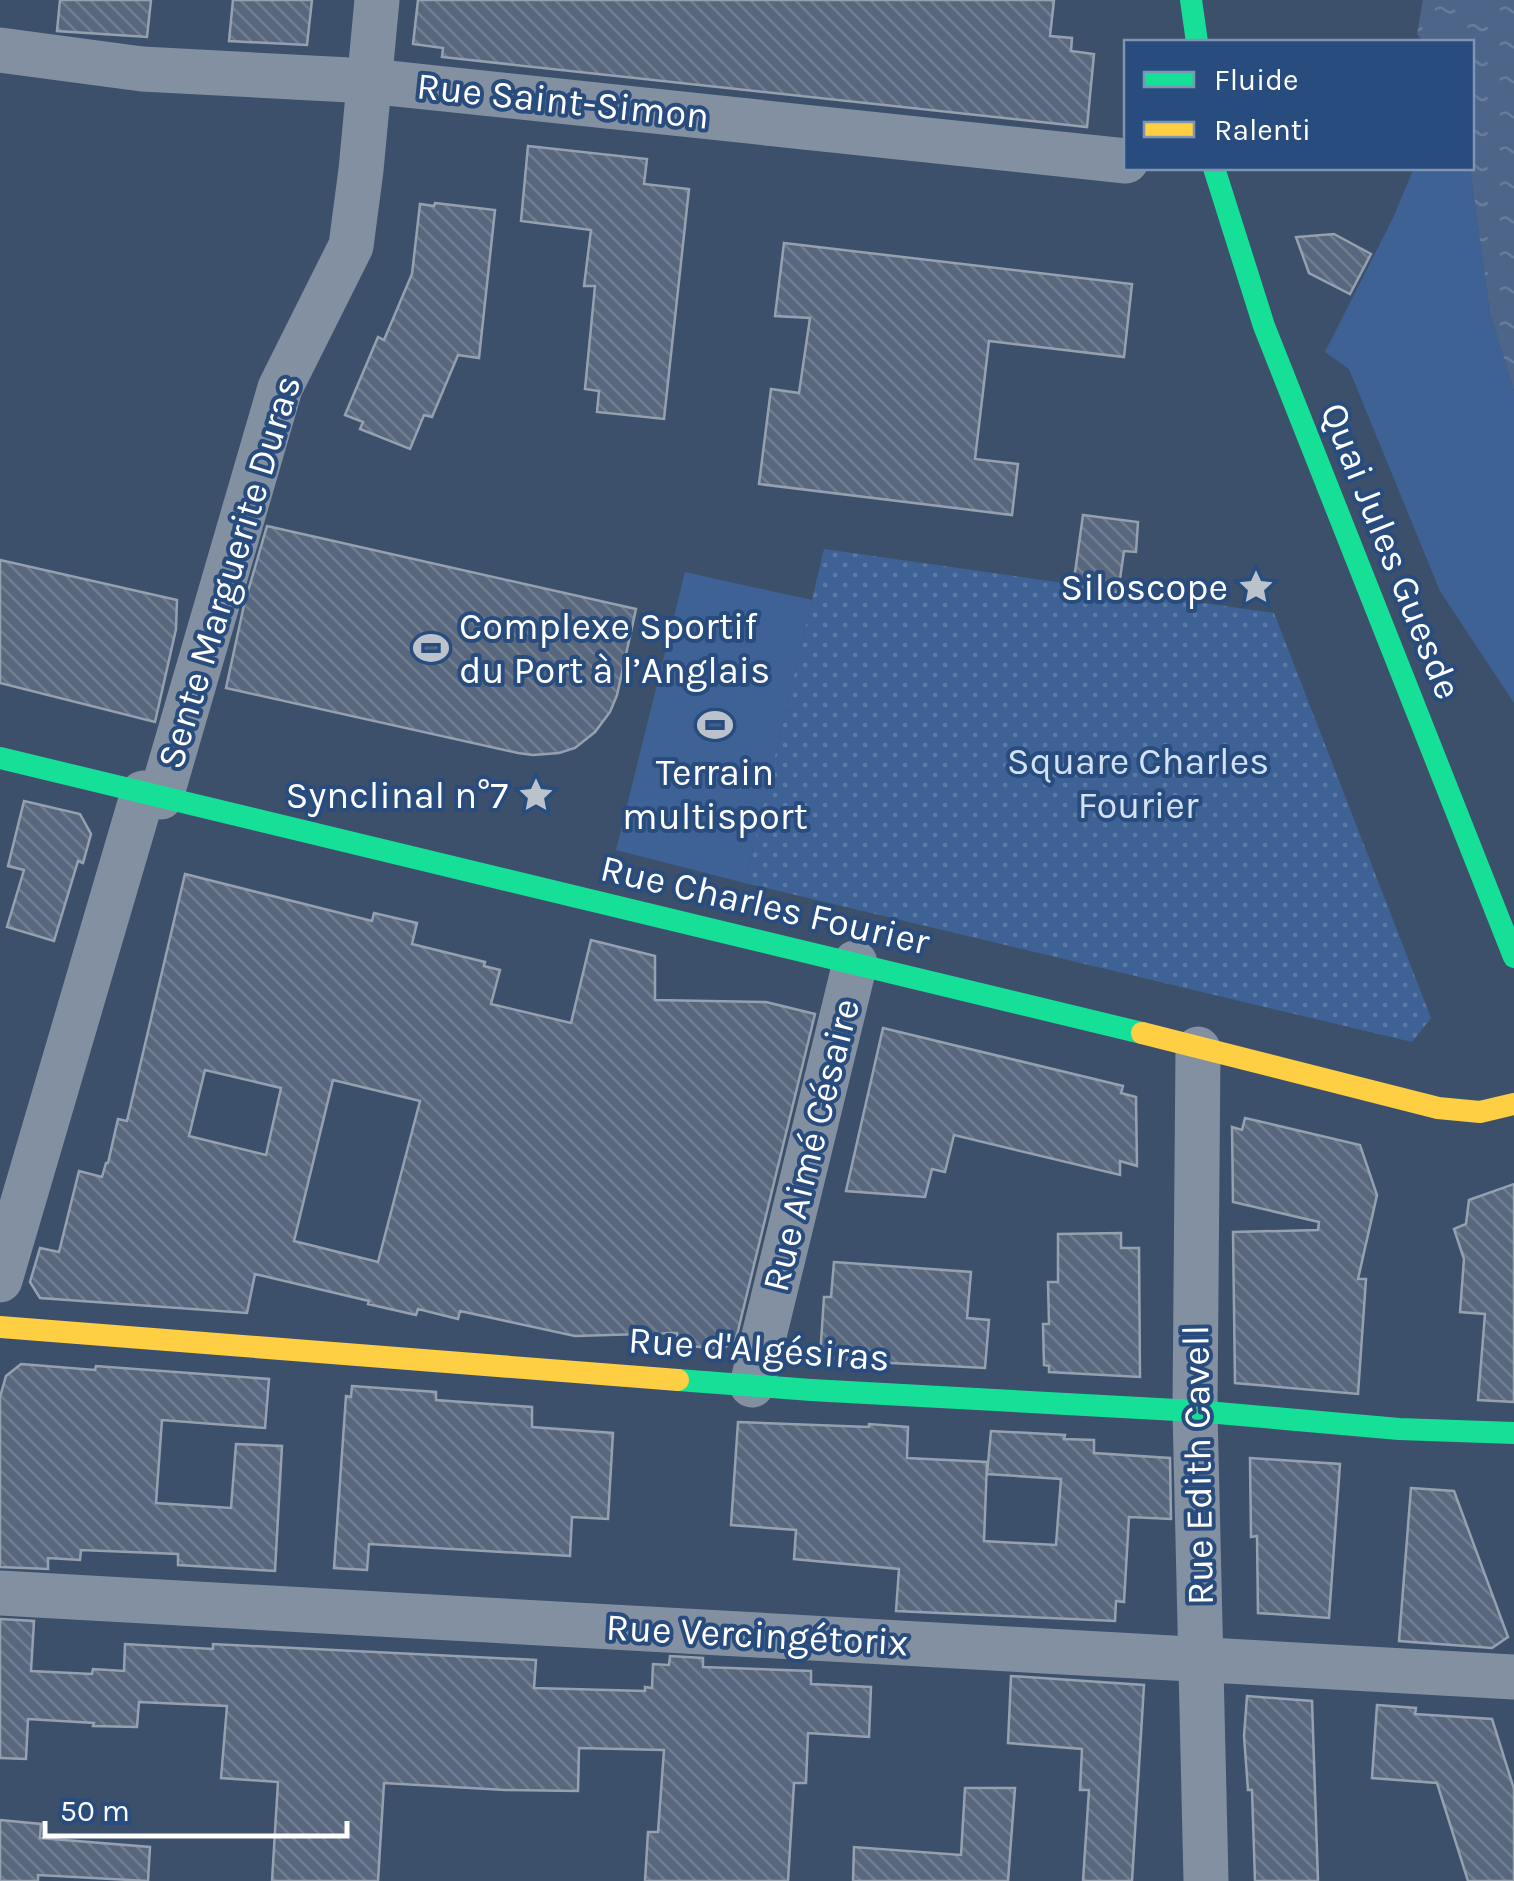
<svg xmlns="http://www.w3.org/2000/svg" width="1514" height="1881" font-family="Karla,sans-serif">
<defs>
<pattern id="park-dots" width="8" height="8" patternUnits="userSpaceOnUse" patternTransform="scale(2.5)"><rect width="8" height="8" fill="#3e6295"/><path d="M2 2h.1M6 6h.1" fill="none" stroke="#5b7aa5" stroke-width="1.8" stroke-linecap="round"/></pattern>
<pattern id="water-ripples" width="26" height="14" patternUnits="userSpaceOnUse" patternTransform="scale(2.5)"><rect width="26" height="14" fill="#4c6589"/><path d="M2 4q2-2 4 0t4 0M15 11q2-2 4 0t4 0" fill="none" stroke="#677c9b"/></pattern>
<pattern id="building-back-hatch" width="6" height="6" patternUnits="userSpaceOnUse" patternTransform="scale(2.5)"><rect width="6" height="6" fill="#58677d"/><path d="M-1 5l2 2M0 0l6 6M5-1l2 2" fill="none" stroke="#717e90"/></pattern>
</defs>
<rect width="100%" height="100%" fill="#3d506b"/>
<g fill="#3e6295">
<path d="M1414,168h56l20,145 24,78v312l-74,-112 -91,-222 -24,-17 68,-134z"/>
<path d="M685,572l127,28 -67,283 -129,-33z"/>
</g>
<path fill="url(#park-dots)" d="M824,549l450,64 157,405 -19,24 -667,-159z"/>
<path fill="url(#water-ripples)" d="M1423,0h91v391l-24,-78 -20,-145 2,-126h-48l-7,-8z"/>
<g fill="url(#building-back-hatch)" stroke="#96a1b0" stroke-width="2.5" fill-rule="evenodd">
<path d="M60,0h91l-4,37 -90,-6z"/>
<path d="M233,0h79l-5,45 -78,-4z"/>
<path d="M418,0h636l-4,36 22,2 -1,13 23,3 -7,73 -645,-70 1,-9 -30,-4z"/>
<path d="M528,146l119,13 -3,25 45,5 -25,230 -67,-7 2,-21 -14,-2 10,-103h-11l7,-56 -70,-9z"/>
<path d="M435,203l60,7 -16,148 -21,-3 -26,62 -8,-2 -14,34 -50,-20 3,-7 -18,-7 33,-78 6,3 28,-66 8,-70 14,2z"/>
<path d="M1334,234l37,20 -21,40 -41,-21 -13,-36z"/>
<path d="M784,243l348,41 -8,73 -135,-16 -14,118 43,5 -6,51 -253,-31 12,-95 28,4 11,-75 -35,-2z"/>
<path d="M1083,515l55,7 -2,30 -12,-1 -6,42 -45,-6z"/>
<path d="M267,526l369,83 -19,86 -7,17 -15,20 -20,16 -16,5 -26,2 -15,-2 -292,-65 18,-83z"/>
<path d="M0,560l177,40 -1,29 -21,93 -155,-39z"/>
<path d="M24,801l56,13 11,20 -8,29 -5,-2 -24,80 -47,-14 17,-57 -16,-4z"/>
<path d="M185,874l187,47 2,-8 43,10 -5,21 73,18 -1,4 16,4 -9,34 80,19 20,-83 64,16v44l111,2 49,12 -79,325 -13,10 -45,-4 -1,-12 -102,3 -115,-25 -2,8 -40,-10 -2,6 -48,-11 1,-3 -114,-27 -8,39 -207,-15 -10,-16 10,-34 19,4 20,-81 23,6 4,-14h2l10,-44 9,2zM205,1070l76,18 -15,67 -77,-19zM333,1080l87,21 -42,161 -84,-21z"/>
<path d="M883,1028l240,58 -2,7 15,4 1,69 -17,-5v14l-166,-40 -9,37 -13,-3 -7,28 -79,-6z"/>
<path d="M1245,1118l115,27 17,50 -19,84h8l-8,115 -123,-11 -2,-151 85,-2 1,-8 -86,-20 -1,-75 10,3z"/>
<path d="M1514,1184v218l-36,-2 7,-86 -25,-2 4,-53 -10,-30 12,-5 3,-24z"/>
<path d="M1121,1233v15h18l1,129 -91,-5v-6l-5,-1 -1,-41h6l-1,-42h10v-48z"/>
<path d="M834,1262l137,10 -4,46 22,2 -4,48 -113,-6 -52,-5 4,-60h7z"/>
<path d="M21,1364l74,6 1,-4 173,13 -4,49 -103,-8 -6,83 75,5 5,-64 46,2 -7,125 -97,-6v-11l-97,-4 -1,10 -32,-2v11l-48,-2v-170l6,-21z"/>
<path d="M352,1386l84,6v8l96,7v20l81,6 -5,86 -36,-2 -2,39 -201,-12 -2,26 -33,-2 12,-172 5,1z"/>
<path d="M738,1422l131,5v-3l39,3 -1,31 80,4 -3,79 72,4 5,-66 -74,-5 4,-43 74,4 -1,4 30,1v13l76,5 1,61 -42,-2 -5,85 -8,-1 -1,20 -219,-10 3,-42 -105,-10 2,-29 -65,-5z"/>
<path d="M1250,1458l90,6 -11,154 -71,-5 -1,-77 -6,1z"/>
<path d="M1411,1488l43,3 54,146 -16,11 -93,-7z"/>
<path d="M0,1619l34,2 -3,50 61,3 1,-5 31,2 1,-27 88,5v-5l323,16 -2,28 111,3v-4l7,1 1,-24 16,1 1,-9 33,2v9l108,4v13l60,3 -2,50 -61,-4 -2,50h-12l-6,98h-143l3,-49h10l6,-82 -85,-2 -1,43 -73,-1 -121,-7 -6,98h-106l6,-99 -57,-4 6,-72 -88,-4 -2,25 -44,-1 1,-3 -66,-4 -2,40 -26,-1z"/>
<path d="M1011,1676l133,9 -12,196h-49l6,-91h-9l2,-41 -74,-6z"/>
<path d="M1247,1696l65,5 6,180h-63l-3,-91h-4l-4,-54z"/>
<path d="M1377,1705l39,3 -1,6 77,5 22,70v92h-46l-31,-98 -65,-5z"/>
<path d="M965,1788h50l-7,93h-155l1,-34 107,8z"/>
<path d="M0,1820l41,4 -1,14 110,9 -2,34 -110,-6v6h-38z"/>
</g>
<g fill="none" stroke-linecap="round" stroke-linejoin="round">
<g stroke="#8290a2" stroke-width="45">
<path d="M0,50l142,19 227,12 757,80"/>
<path d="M161,797l119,-409 71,-142 10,-76 16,-170"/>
<path d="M1198,1049l-3,362 11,470"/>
<path d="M0,1280l143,-487"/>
<path d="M752,1385l103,-422"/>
<path d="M0,1593l1514,84"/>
</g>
<g stroke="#16e098" stroke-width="22">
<path d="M1191,0l6,42"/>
<path d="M1214,168l50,158 250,631"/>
<path d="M0,758l1142,275"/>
<path d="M678,1380l133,10 384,21 204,18 115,4"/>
</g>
<g stroke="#ffcf43" stroke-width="22">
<path d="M1142,1033l296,75 42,4 34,-8"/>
<path d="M0,1327l678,53"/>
</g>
</g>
<defs>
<symbol id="sight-bare" viewBox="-9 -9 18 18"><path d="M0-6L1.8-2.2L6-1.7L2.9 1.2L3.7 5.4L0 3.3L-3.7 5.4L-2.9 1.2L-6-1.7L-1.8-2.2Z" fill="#bbc2cb" stroke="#294c7f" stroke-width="2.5" paint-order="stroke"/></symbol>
<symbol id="stadium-bare" viewBox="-9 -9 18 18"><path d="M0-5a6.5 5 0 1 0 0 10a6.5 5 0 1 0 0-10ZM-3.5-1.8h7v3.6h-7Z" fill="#bbc2cb" stroke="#294c7f" stroke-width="2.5" paint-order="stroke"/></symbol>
</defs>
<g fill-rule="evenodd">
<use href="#sight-bare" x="1231" y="562" width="50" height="50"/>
<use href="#stadium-bare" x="406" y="623" width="50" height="50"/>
<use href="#stadium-bare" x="690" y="700" width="50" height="50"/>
<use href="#sight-bare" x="511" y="770" width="50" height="50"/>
</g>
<g text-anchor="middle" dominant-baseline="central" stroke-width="8" stroke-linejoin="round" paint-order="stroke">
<g font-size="38" fill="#fff" stroke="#294c7f">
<text transform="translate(563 101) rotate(6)">Rue Saint-Simon</text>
<text transform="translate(1391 551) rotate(68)">Quai Jules Guesde</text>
<text transform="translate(229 572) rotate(-73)">Sente Marguerite Duras</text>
<text transform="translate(765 905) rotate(13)">Rue Charles Fourier</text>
<text transform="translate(811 1145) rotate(-76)">Rue Aimé Césaire</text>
<text transform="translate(759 1349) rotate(4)">Rue d'Algésiras</text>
<text transform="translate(1198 1465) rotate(-91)">Rue Edith Cavell</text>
<text transform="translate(757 1635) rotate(3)">Rue Vercingétorix</text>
</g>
<g font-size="38" fill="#fff" stroke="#294c7f" text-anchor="end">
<text x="1228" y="587">Siloscope</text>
<text x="459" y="626" text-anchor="start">Complexe Sportif<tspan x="459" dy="44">du Port à l’Anglais</tspan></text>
<text x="715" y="772" text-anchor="middle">Terrain<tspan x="715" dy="44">multisport</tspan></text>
<text x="508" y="795">Synclinal n°7</text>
</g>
<g font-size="38" fill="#d3e1f4" stroke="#294c7f">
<text x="1138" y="761">Square Charles<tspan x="1138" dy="44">Fourier</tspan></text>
</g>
</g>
<rect x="1124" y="40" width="350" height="130" fill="#294c7f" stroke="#7f94b2" stroke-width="2.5"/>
<rect x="1144" y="72" width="50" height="15" fill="#16e098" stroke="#7f94b2" stroke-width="2.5"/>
<text x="1214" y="90" font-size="30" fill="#ffffff">Fluide</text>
<rect x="1144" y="122" width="50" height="15" fill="#ffcf43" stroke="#7f94b2" stroke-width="2.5"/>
<text x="1214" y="140" font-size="30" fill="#ffffff">Ralenti</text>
<path d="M45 1821v15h302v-15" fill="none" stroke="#ffffff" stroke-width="5"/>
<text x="60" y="1821" font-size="30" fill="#ffffff" stroke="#294c7f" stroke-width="8" paint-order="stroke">50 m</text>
</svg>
